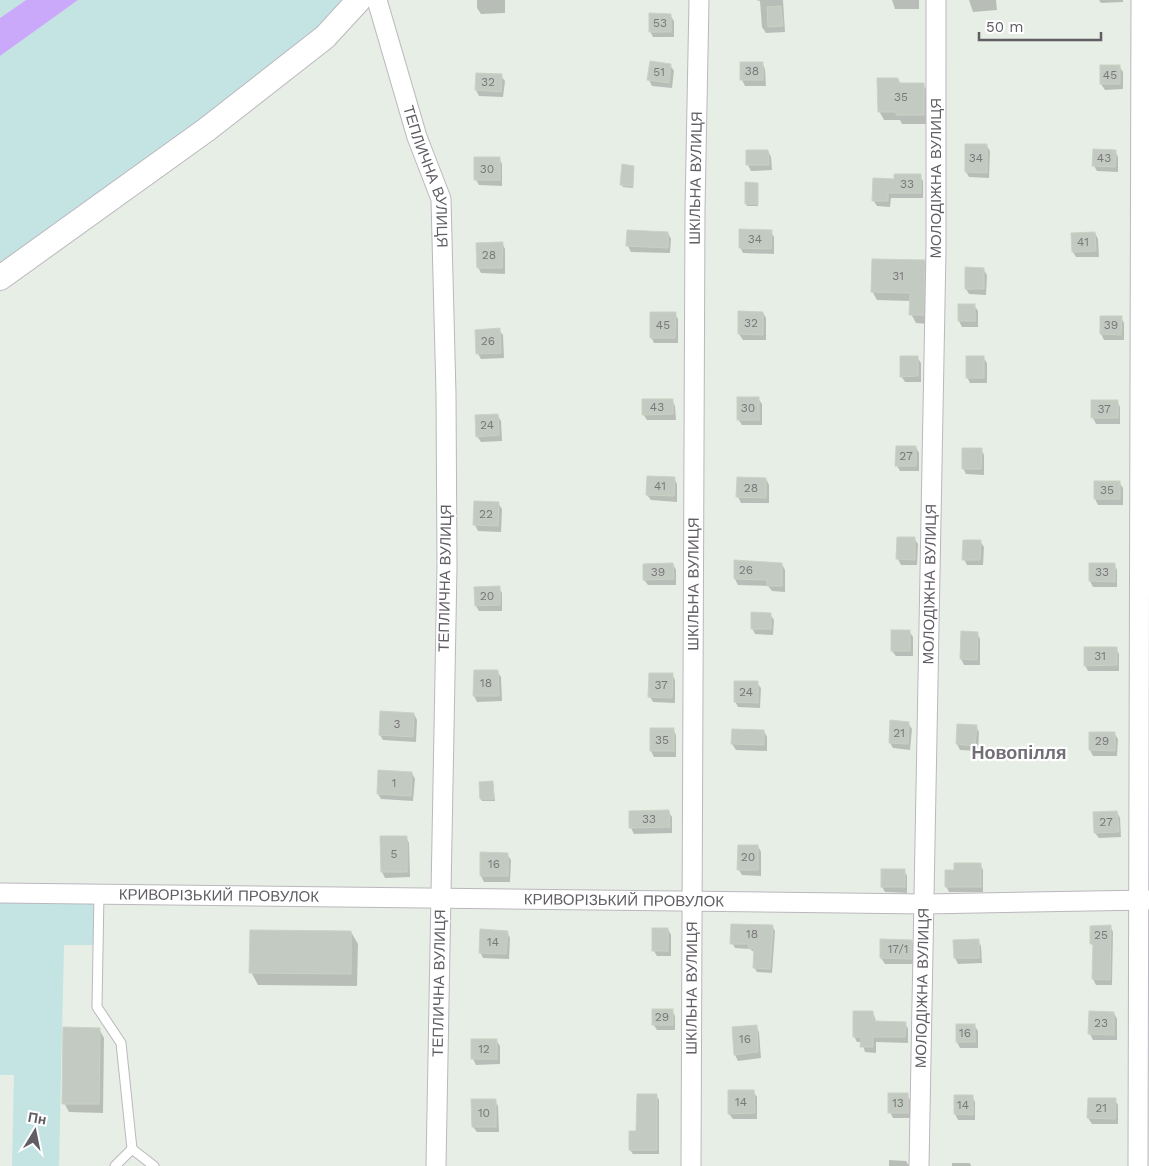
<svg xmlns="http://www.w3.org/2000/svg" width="1149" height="1166" font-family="'Work Sans',sans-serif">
<rect width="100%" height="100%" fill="#e7eee5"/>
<g fill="#c3e4e3">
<path d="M0,0h26l-26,18z"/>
<path d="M78,0h281l-359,278v-222z"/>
<path d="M0,893h99l-1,52h-34l-5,221h-47l2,-91h-14z"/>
</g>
<path fill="#caa9fa" d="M26,0h52l-78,56v-38z"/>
<g fill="#0003">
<path d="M477,0h28v13l-24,1 -4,-6z"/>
<path d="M756,0h27l2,32 -19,1 -4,-6 -2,-26z"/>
<path d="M892,0h27v9h-24z"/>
<path d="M969,0h27l1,10 -24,2z"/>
<path d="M1099,0h24v2l-22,1z"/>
<path d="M670,15l4,6v16h-21l-3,-6z"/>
<path d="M742,63h20l3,6 1,17h-21l-3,-6z"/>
<path d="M670,65l4,6 -2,17 -20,-2 -3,-6z"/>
<path d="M1119,66l4,6v17l-18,1 -4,-6z"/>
<path d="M501,76l4,5 -2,16 -24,-1 -3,-6z"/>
<path d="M898,79l3,5h22l5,9v31h-26l-2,-4h-16l-5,-9z"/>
<path d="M987,146l3,5 -1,27 -20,-1 -3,-5z"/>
<path d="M768,151l3,6 1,13 -21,1 -3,-6z"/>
<path d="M1115,151l3,6v15l-21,-1 -3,-5z"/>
<path d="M499,158l3,6v22l-23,-1 -3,-5z"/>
<path d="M634,167l-1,21 -10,-1 -1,-2z"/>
<path d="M920,176l3,5v17h-32l-1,9 -13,-1 -4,-6 22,-20z"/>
<path d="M757,184l1,22h-11l-1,-2z"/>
<path d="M771,232l3,5v17l-31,-1 -3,-6z"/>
<path d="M668,233l3,6 -1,14 -39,-1 -3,-6z"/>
<path d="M1095,233l3,6 1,18h-23l-3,-5z"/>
<path d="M502,243l3,6v25l-24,-1 -3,-6z"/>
<path d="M924,262l5,9 -1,53 -12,-1 -5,-9v-13l-34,-1 -5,-9z"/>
<path d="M983,269l4,6 -1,20 -17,-1 -3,-5z"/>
<path d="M974,305l4,6v16h-16l-3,-6z"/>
<path d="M763,313l3,5v22h-23l-4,-6z"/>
<path d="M675,314l3,5v24h-24l-3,-6z"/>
<path d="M1121,317l3,6v17h-20l-3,-6z"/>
<path d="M499,330l4,5 1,23 -23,1 -3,-5z"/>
<path d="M917,357l4,6v19h-16l-4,-6z"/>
<path d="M983,357l4,6v20h-17l-3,-6z"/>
<path d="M758,398l4,6v21h-20l-4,-6z"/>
<path d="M672,400l3,6 1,14h-29l-4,-6z"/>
<path d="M1093,401h24l3,6v17h-24l-3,-6z"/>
<path d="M498,416l3,5 1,20 -21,1 -4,-6z"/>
<path d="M916,447l3,6v18h-19l-3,-5z"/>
<path d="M981,449l3,6v20l-18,-1 -3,-6z"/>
<path d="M674,478l3,6v18l-26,-2 -4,-5z"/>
<path d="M766,479l3,6v18h-28l-3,-6z"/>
<path d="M1119,482l4,6v17h-25l-3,-6z"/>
<path d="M476,502l22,1 4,6 -1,23 -23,-1 -3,-6z"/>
<path d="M898,538h16l4,6 -1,21h-16l-3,-6z"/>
<path d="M980,541l4,6 -1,18h-16l-3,-6z"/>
<path d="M673,564l3,6v15h-28l-4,-5z"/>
<path d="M782,564l3,6v22l-13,-1 -4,-5 -30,-1 -3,-6z"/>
<path d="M1114,564l3,6v17h-24l-3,-6z"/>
<path d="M499,588l3,5v18h-23l-3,-5z"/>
<path d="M770,614l4,6 -1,15 -18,-1 -3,-6z"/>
<path d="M909,631l4,6v19h-17l-4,-5z"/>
<path d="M977,633l3,6v26h-16l-3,-6z"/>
<path d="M1116,648l3,6v17h-31l-3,-6z"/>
<path d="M497,671l4,6 1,24 -25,1 -3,-6z"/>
<path d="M672,674l3,6v23l-22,-1 -3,-5z"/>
<path d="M757,683l4,5 -1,20 -22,-1 -3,-6z"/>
<path d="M414,714l3,6 -1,22 -33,-2 -3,-5z"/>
<path d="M908,723l4,6 -2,21 -17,-2 -3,-5z"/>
<path d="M976,726l3,6 -1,19 -18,-1 -3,-6z"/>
<path d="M673,729l3,6v22h-22l-3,-6z"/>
<path d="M764,731l3,6v14l-31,-1 -4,-6z"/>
<path d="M1114,733l4,6 -1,17h-24l-3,-6v-16z"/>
<path d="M412,773l3,6 -2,22 -32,-2 -3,-5z"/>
<path d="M493,783l2,18h-13l-1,-2z"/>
<path d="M668,811l4,6v16l-38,1 -3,-6 -1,-16z"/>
<path d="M1117,812l3,6 1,19 -22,1 -4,-5z"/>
<path d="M406,837l3,6 1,34 -25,1 -3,-6z"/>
<path d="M758,846l3,6v24l-19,-1 -3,-5z"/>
<path d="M507,854l4,6 -1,22h-26l-3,-6z"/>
<path d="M980,864l3,6v22h-34l-3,-6 9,-14z"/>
<path d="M904,870l3,6v17l-22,-1 -3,-5z"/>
<path d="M772,926l3,5 -3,42 -15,-1 -3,-5 1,-14 -5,-4 -15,-1 -3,-5z"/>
<path d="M1110,926l3,6 -1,53h-16l-3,-6 1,-31 -2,-4 -1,-17z"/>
<path d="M668,929l3,6v21h-14l-3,-5z"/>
<path d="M351,932l7,12 -1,42 -99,-1 -7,-13z"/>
<path d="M507,932l3,6 -1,21 -26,-1 -3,-6z"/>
<path d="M911,941l4,5 -1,18h-29l-4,-6z"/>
<path d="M954,941h24l3,5 1,17 -24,1 -3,-6z"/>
<path d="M672,1010l3,6v14h-18l-4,-6z"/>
<path d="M873,1012l3,10 29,1 3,6v14l-32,-1v11l-11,-1 -3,-10h-5l-3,-6z"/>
<path d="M1114,1013l3,6v21h-24l-3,-6z"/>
<path d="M974,1025l4,6v17h-18l-3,-6z"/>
<path d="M756,1026l3,6 2,26 -23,3 -3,-6 -2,-27z"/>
<path d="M99,1029l5,9 -1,75 -34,-1 -5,-9z"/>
<path d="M496,1040l4,6v18l-24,1 -3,-6z"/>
<path d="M753,1091l4,6v22h-24l-4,-5z"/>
<path d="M656,1095l3,5v54h-26l-3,-4z"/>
<path d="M907,1095l3,5v18h-17l-3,-6z"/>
<path d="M972,1096l3,6v18h-17l-3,-6z"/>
<path d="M1115,1100l3,5v19h-26l-4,-6z"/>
<path d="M495,1101l3,5 1,26h-22l-4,-5z"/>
<path d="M889,1160l17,1 3,5h-20z"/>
<path d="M952,1163h18l1,3h-19z"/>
</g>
<g fill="#c3cac1" stroke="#c9d2c4">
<path d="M781,6l2,20 -15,1 -1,-20z"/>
<path d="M649,13l22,1v18h-22z"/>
<path d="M650,61l21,3 -2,19 -22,-3z"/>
<rect x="740" y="62" width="23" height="18"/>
<rect x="1100" y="65" width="20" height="19"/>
<path d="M476,73l26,1 -1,18 -26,-2z"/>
<path d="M877,78h21v5h26v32h-28v-3h-18z"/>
<path d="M965,144h22v29l-22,-1z"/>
<path d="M1093,149l23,1 -1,17 -23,-1z"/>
<path d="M746,150h22l1,15h-23z"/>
<rect x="474" y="157" width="26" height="23"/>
<path d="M622,164l12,2 -1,20 -13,-1z"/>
<path d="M894,174h27v19h-33v8h-16l1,-23 21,1z"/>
<path d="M745,182l13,1v21h-13z"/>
<path d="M739,229l33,1 -1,19 -32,-1z"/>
<path d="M627,230l41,2v16l-42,-2z"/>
<path d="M1095,232l1,19 -24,1 -1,-19z"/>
<path d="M503,242l-1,26h-25l-1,-25z"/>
<path d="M872,259l53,1 -1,55h-15l1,-22 -39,-1z"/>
<path d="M965,267l19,1v21h-19z"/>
<rect x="958" y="304" width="17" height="17"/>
<path d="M738,311l25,1v23l-25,-1z"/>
<path d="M650,312h26l-1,26h-25z"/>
<path d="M1100,316h22l-1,19 -21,-1z"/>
<path d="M500,328l1,25 -25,1 -1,-24z"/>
<path d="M900,356h18v20l-18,1z"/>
<rect x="966" y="356" width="18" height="22"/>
<rect x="737" y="397" width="22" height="23"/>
<path d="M642,399h31v15l-31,1z"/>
<rect x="1091" y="400" width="27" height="18"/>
<path d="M498,414l1,21 -23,2 -1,-22z"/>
<path d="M896,446h20v20h-21z"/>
<path d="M962,448h20l-1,21h-19z"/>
<path d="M647,476l28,1 -1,19 -28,-1z"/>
<path d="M737,477l29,1v20l-30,-1z"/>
<rect x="1094" y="481" width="26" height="18"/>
<path d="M474,501l25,1 -1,24 -25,-1z"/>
<path d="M897,537h18v23l-19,-1z"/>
<path d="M963,540h18l-1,20h-18z"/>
<path d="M734,560l48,3v23h-15v-6l-33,-1z"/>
<path d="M673,563l1,16 -31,1v-16z"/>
<path d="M1089,563h26v19l-26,-1z"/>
<path d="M500,586v19l-25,1 -1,-19z"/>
<path d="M751,612l20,1v16h-20z"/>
<rect x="891" y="630" width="19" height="21"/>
<path d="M961,631l17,1 -1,28 -17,-1z"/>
<path d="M1084,647h33v18l-33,1z"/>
<path d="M474,670h24l1,26h-26z"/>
<path d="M649,673h24l-1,25 -24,-1z"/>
<path d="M734,681h24v22l-24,-1z"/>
<path d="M380,711l34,2 -1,24 -34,-2z"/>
<path d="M890,720l19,2 -1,22 -19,-1z"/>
<path d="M957,724l20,1 -2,21 -19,-2z"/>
<rect x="650" y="728" width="24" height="23"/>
<path d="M732,729l32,1v15l-33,-1z"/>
<path d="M1089,732h26v19l-26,-1z"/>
<path d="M378,770l34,2 -1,24 -34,-2z"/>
<path d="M493,781l1,18h-14l-1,-17z"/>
<path d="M669,810l1,17 -41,1v-17z"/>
<path d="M1117,811l2,21 -25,1 -1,-21z"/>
<path d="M380,836h27v36h-26z"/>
<path d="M738,845h20v25h-21z"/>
<path d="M480,852l28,1v23h-28z"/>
<path d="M954,863h27v24h-36v-17h9z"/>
<rect x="881" y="869" width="24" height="18"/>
<path d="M731,924l42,1 -3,44 -17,-1 1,-20h-6l1,-4h-19z"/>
<path d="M1111,925l-1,55 -18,-1 1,-35h-3v-18z"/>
<rect x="652" y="928" width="16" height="23"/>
<path d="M480,929l28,2 -2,23 -27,-1z"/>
<path d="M250,930l101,1v43l-102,-1z"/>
<path d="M880,939l32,1v19l-32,-1z"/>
<path d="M979,939v19h-25l-1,-18z"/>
<rect x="652" y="1009" width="21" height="16"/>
<path d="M853,1011h20v10l33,1 -1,15h-32v10h-13l1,-10h-8z"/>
<path d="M1089,1011l25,1v23l-26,-1z"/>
<rect x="956" y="1024" width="19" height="18"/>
<path d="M757,1025l1,27 -24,3 -2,-28z"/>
<path d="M63,1027l37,1 -1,76h-37z"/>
<rect x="471" y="1039" width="26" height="20"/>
<path d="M728,1090h26l1,23 -27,1z"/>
<rect x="888" y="1093" width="20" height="20"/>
<path d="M637,1094h20v56h-28v-19h7z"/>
<path d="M954,1095h19v20l-19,-1z"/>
<path d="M1088,1098h28l-1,21 -28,-1z"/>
<path d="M471,1099h25v28h-24z"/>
</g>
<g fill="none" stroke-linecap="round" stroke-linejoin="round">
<defs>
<g id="service">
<path d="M99,893l-2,114 24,36 11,106 -17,17"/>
<path d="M132,1149l22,17"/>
</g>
<g id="minor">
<path id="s1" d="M377,0l40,137 24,62 5,195 1,172 -11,600"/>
<path id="s2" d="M0,893l925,11 223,-4"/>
<path id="s3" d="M691,1166l4,-957 4,-209"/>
<path id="s4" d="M919,1166l17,-917v-249"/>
<path d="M1138,1166c-2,-389 5,-777 3,-1166"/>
</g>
<path id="tertiary" d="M0,278l206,-148 119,-93 34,-37"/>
</defs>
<use href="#service" stroke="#bbb7be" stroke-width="11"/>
<use href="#minor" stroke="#bbb7be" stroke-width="21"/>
<use href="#tertiary" stroke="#bbb7be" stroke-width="26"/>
<use href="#service" stroke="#fff" stroke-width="9"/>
<use href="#minor" stroke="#fff" stroke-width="19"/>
<use href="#tertiary" stroke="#fff" stroke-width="24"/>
</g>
<g text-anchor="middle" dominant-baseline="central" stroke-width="4.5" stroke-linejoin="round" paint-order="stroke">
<g font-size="12" fill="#7a787b">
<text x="660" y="23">53</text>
<text x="752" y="71">38</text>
<text x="659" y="72">51</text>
<text x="1110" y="75">45</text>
<text x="488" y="82">32</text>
<text x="901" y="97">35</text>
<text x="976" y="158">34</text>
<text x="1104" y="158">43</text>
<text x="487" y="169">30</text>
<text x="907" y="184">33</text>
<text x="755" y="239">34</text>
<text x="1083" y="242">41</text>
<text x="489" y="255">28</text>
<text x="898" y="276">31</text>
<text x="751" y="323">32</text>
<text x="663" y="325">45</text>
<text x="1111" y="325">39</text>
<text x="488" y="341">26</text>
<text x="657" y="407">43</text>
<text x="748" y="408">30</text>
<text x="1104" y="409">37</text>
<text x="487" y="425">24</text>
<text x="906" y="456">27</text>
<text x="660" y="486">41</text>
<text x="751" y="488">28</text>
<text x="1107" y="490">35</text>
<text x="486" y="514">22</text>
<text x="746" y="570">26</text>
<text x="658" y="572">39</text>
<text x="1102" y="572">33</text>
<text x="487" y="596">20</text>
<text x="1100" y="656">31</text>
<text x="486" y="683">18</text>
<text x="661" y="685">37</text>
<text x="746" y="692">24</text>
<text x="397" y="724">3</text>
<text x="899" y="733">21</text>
<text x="662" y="740">35</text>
<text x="1102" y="741">29</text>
<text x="394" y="783">1</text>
<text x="649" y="819">33</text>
<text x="1106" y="822">27</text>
<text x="394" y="854">5</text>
<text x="748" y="857">20</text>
<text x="494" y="864">16</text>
<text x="752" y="934">18</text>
<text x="1101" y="935">25</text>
<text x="493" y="942">14</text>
<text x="898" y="949">17/1</text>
<text x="662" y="1017">29</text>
<text x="1101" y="1023">23</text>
<text x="965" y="1033">16</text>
<text x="745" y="1039">16</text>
<text x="484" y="1049">12</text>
<text x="741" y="1102">14</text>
<text x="898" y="1103">13</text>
<text x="963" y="1105">14</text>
<text x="1101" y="1108">21</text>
<text x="484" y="1113">10</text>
</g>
<g font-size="15" fill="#615d64" stroke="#fff">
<text stroke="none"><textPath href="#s1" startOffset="184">ТЕПЛИЧНА ВУЛИЦЯ</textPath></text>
<text stroke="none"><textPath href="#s3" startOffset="988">ШКІЛЬНА ВУЛИЦЯ</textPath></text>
<text stroke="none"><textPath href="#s4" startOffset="988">МОЛОДІЖНА ВУЛИЦЯ</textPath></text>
<text transform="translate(445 578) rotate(-89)">ТЕПЛИЧНА ВУЛИЦЯ</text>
<text stroke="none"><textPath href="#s3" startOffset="582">ШКІЛЬНА ВУЛИЦЯ</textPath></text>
<text stroke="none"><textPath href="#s4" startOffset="582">МОЛОДІЖНА ВУЛИЦЯ</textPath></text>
<text stroke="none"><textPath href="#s2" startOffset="219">КРИВОРІЗЬКИЙ ПРОВУЛОК</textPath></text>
<text stroke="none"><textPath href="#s2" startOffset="624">КРИВОРІЗЬКИЙ ПРОВУЛОК</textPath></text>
<text transform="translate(439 983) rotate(-89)">ТЕПЛИЧНА ВУЛИЦЯ</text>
<text stroke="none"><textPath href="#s3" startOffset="178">ШКІЛЬНА ВУЛИЦЯ</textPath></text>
<text stroke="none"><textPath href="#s4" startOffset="178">МОЛОДІЖНА ВУЛИЦЯ</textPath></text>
</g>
<g font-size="18" font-weight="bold" fill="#726e76" stroke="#fff">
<text x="1019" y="752">Новопілля</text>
</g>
</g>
<g transform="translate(35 1131) rotate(10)" stroke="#ffffff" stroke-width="4" paint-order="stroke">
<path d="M0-4L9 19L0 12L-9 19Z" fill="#615d64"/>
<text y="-8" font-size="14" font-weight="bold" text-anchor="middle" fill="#615d64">Пн</text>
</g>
<path d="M979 32v8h122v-8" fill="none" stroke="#615d64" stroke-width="2.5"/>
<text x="986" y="32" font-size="15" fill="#615d64" stroke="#ffffff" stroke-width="4" paint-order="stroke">50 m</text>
</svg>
